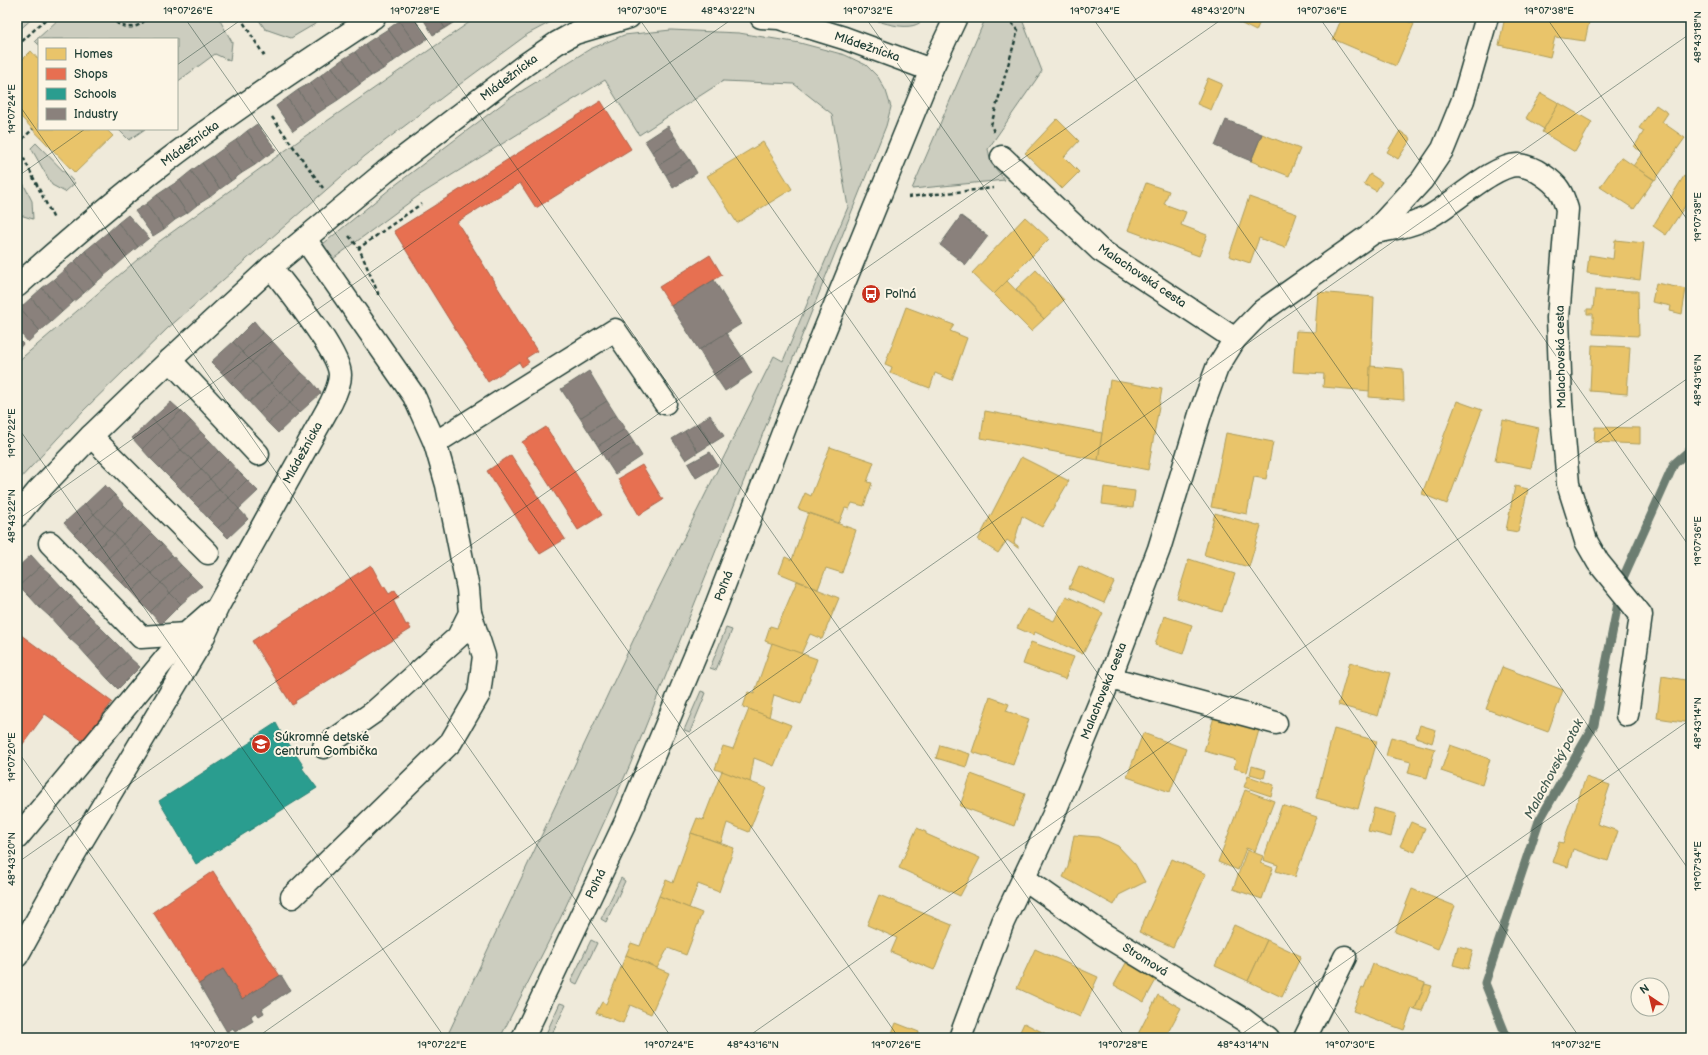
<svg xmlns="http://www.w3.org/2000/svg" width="1708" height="1055" font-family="'Balsamiq Sans',sans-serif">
<rect width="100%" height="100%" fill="#efeada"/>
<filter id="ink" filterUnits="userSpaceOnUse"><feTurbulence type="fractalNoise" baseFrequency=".025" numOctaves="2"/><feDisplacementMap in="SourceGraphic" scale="8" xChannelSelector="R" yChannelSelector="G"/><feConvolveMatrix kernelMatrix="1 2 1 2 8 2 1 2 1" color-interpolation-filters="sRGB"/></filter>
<g filter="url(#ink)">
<g fill="#cccdbf" stroke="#76857a">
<path d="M17,17h17l-17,15z"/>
<path d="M61,17h157l14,25 -2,19 -15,-7 -38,28v-43h-138v6l-4,-4z"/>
<path d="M257,17h70l-36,21 -26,-9z"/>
<path d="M477,17h83l-32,17 -80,59 -83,63 -197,172 -84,82 -67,72v-120l140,-119 147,-106z"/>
<path d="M864,17h61c-11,19 -45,4 -61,0z"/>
<path d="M986,17h35l21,54 -54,78 3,14 14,17 -93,9z"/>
<path d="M671,30l68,3 61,10 45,12 21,10 12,12 8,14 5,16 -5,19 -256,639 -70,154 -60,119h-56l5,-6 190,-404 135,-272 9,5 65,-154 -16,-93 -38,-30 -71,-3 -84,54 -34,-55 -187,116 -85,63 -10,-15 67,-55 120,-91 80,-49 34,-14z"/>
<path d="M118,129h27l-16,11z"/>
<path d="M36,143l39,40 -10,9 -13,-7 -21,-37z"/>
<path d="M17,171l15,30 1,18 -16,-5z"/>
<path d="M726,628l6,2 -16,40 -6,-2z"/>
<path d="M701,691l5,2 -16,39 -6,-2z"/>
<path d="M621,878l4,3 -19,41 -5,-3z"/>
<path d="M591,940l6,3 -20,41 -6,-3z"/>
<path d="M560,1003l6,2 -16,33h-6z"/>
</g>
<g fill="#e9c46a" stroke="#ac9c5a">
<path d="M1239,17h23l-6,14 -20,-10z"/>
<path d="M1342,17h56l16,7 -18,42 -63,-27z"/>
<path d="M1505,17h85l-5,24 -30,-4 -5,20 -51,-12z"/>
<path d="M31,51l8,9v69h67l7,7 -38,37 -58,-60v-48z"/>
<path d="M1208,78l14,6 -11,26 -14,-6z"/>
<path d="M1541,93l18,10 -15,26 -18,-11z"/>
<path d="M1559,103l33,19 -17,30 -33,-20z"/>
<path d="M1656,105l12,8 -6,9 23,16 -30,42 -22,-14 10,-14 -9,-5 10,-16 -5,-3z"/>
<path d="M1057,119l22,22 -15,16 15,15 -17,17 -37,-36z"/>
<path d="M1400,131l11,8 -13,20 -11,-7z"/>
<path d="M1262,134l38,15 -11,27 -38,-15z"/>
<path d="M763,142l29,47 -55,34 -30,-47z"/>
<path d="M1621,157l33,23 -20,29 -34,-22z"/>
<path d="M1370,174l12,8 -6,9 -12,-7z"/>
<path d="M1684,176l7,4v17l-25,38 -13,-9z"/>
<path d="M1146,183l23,8 -5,13 22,8 -5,13 26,10 -8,21 -71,-26z"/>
<path d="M1249,197l48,17 -12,34 -26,-10 -9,25 -21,-7z"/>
<path d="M1025,217l24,22 -55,55 -22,-21z"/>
<path d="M1615,240l29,3 -4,37 -53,-7 2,-18 24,4z"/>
<path d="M1036,270l28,30 -20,19 -28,-30z"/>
<path d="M1007,281l37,38 -13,12 -37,-37z"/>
<path d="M1656,283l30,6 -4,25 -12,-3 1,-5 -19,-4z"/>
<path d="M1595,290l43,1 1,45 -46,-2v-20h-6v-5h6z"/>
<path d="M1318,292l56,5 -4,94 -47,-4 1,-13 -31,-2 3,-41 19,1z"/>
<path d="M906,307l48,18 -4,6 17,7 -15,42 -17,-7 -5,15 -40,-15 2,-6 -7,-3z"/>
<path d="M1592,345l38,2 -3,47 -37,-3z"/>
<path d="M1370,366l33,3 1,31 -35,-3z"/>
<path d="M1110,380l52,9 -14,81 -50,-10z"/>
<path d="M1457,401l25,9 -35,94 -25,-10z"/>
<path d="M985,411l117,22 -4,27 -117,-22z"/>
<path d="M1503,420l36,8 -8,40 -36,-7z"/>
<path d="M1595,427l45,1v16l-46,-2z"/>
<path d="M1226,433l47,9 -7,37 -12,-2 -7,37 -36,-7z"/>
<path d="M830,447l44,15 -7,20 5,1 -8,23 -12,-3 -3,6 -4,-1 -6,15 -41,-14 7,-16 6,3z"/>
<path d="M1021,457l48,24 -27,46 -20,-11 -8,27 4,3v2l-11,-8 -9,13 -20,-13z"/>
<path d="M1515,486l13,3 -10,43 -12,-2z"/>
<path d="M1104,487l31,4 -2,17 -31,-4z"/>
<path d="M808,513l48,17 -14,43 -16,-5 -8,21 -39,-16 6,-16 7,3z"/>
<path d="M1215,513l46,13 -12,41 -45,-12z"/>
<path d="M1189,559l46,15 -13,38 -45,-14z"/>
<path d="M1079,566l35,16 -10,21 -35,-15z"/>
<path d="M797,581l42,17 -17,41 -12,-5 -9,20 -36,-13 5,-15 7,2z"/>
<path d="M1066,596l37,17 -20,41 -48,-22 -2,3 -16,-7 10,-19 27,12z"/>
<path d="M1164,616l28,9 -9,29 -28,-9z"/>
<path d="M1031,642l43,15 -9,22 -42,-15z"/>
<path d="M772,643l45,16 -16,45 -27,-9 -5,22 -26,-10 5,-15 6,2z"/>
<path d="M1350,662l40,11 -12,43 -40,-11z"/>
<path d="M1502,667l61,23 -15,42 -62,-23z"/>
<path d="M1662,676l29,5v42l-34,-5z"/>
<path d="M990,697l19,7 -3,7 23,8 -16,46 -41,-13z"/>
<path d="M749,709l42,16 -17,41 -20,-8 -4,24 -35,-13 8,-23 10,3z"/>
<path d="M1214,717l45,13 -12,42 -13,-4 2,-8 -32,-9z"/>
<path d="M1420,725l16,5 -4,13 -16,-6z"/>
<path d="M1334,729l43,12 -19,68 -42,-11z"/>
<path d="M1143,733l43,16 -16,43 -43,-15z"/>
<path d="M1391,737l44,12 -8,29 -19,-5 3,-11 -25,-6z"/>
<path d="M940,745l30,9 -4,13 -30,-9z"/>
<path d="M1450,745l40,14 -8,26 -41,-14z"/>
<path d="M1252,766l14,4 -2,8 -14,-4z"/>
<path d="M722,771l44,17 -17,44 -22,-9 -6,20 -30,-10 6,-15 6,2z"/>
<path d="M971,774l54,20 -11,32 -54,-20z"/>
<path d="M1248,776l26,9 -3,11 -27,-9z"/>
<path d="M1586,777l24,8 -13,39 21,7 -10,30 -35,-12 -5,18 -16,-5 7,-20 4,1z"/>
<path d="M1245,790l29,11 -19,50 -9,-3 -8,22 -20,-8z"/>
<path d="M1282,805l35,12 -22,60 -19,-6 2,-6 -15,-5z"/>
<path d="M1374,808l22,6 -5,23 -23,-6z"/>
<path d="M1411,822l14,6 -10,24 -15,-6z"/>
<path d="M917,828l9,4v2l54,24 -20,38 -61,-28z"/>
<path d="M691,833l43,15 -15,44 -21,-8 -9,24 -30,-12 7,-16 7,3z"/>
<path d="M1074,835l24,2 20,9 17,18 10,18 -26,13 -5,10 -51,-28 5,-10z"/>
<path d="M1247,850l16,6 -3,7 13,5 -11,31 -29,-10z"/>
<path d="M1172,859l34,15 -33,73 -34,-15z"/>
<path d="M1412,889l43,17 -17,43 -43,-17z"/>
<path d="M879,895l73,30 -18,45 -43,-18 6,-14 -30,-13z"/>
<path d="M659,896l43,17 -16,42 -18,-7 -11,20 -31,-13 5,-12 9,3z"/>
<path d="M1234,925l33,15 -19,41 -33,-15z"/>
<path d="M1267,940l34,16 -19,41 -34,-16z"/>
<path d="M1458,946l15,4 -5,19 -15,-4z"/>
<path d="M1035,949l63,28 -18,40 -63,-29z"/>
<path d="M626,955l43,18 -18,41 -21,-9 -7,18 -27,-10 6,-11 4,2z"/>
<path d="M1126,963l30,17 -12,22 -30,-17z"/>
<path d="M1373,964l52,19 -10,26 -3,-1 -8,22 -51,-19 9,-24 2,1z"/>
<path d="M1425,984l7,2 -10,25 -7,-2z"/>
<path d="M1158,995l23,13 -16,30h-29z"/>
<path d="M896,1023l23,9 -2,6h-27z"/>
<path d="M1024,1023l30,15h-37z"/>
</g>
<g fill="#e76f51" stroke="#ab6048">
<path d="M601,101l30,48 -95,59 -16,-25 -63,39 80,129 -11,7 3,4 -7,5 -3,-5 -31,20 -94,-151z"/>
<path d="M710,255l12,20 -51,31 -12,-19z"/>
<path d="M546,427l56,88 -24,15 -56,-88z"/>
<path d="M511,455l54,84 -25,15 -53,-83z"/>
<path d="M642,465l21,35 -24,15 -21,-36z"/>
<path d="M371,565l12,22 1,-1 5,8 6,-4 4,7 -6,3 13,25 2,-1 3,5 -116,72 1,2 -4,2 -40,-64z"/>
<path d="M17,632l95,70 -29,39 -38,-27 -28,38z"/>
<path d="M213,871l67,105 -38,23 -19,-30 -24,15 -46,-72z"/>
</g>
<path fill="#2a9d8f" stroke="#278074" d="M276,723l10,19 1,-1 17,26 -2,1 15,20 -121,76 -37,-63 95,-61 -1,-2z"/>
<g fill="#8a817c" stroke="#6a6d66">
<path d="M405,17h8l15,21 -11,8 -18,-25z"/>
<path d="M422,17h16l7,11 -12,7z"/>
<path d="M438,17h16l2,4 -11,7z"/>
<path d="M399,21l18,25 -12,7 -17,-24z"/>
<path d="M388,29l17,24 -11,8 -17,-25z"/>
<path d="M377,36l17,25 -11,8 -18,-25z"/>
<path d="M365,44l18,25 -12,7 -16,-24z"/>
<path d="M355,52l16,24 -11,8 -17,-25z"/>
<path d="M343,59l17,25 -11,8 -17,-25z"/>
<path d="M332,67l17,25 -11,8 -17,-25z"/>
<path d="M321,75l17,25 -11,7 -17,-24z"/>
<path d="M310,83l17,24 -12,8 -17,-25z"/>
<path d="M298,90l17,25 -11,8 -17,-25z"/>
<path d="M287,98l17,25 -11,8 -17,-25z"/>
<path d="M1226,120l36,14 -11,27 -36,-15z"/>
<path d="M257,124l19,26 -11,7 -18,-26z"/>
<path d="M668,126l7,11 -23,15 -7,-11z"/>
<path d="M247,131l18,26 -10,8 -19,-25z"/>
<path d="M675,137l8,13 -24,15 -7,-13z"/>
<path d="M236,140l19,25 -13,8 -18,-25z"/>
<path d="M224,148l18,25 -11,8 -18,-25z"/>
<path d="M683,150l7,10 -24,15 -7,-10z"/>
<path d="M213,156l18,25 -11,8 -18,-26z"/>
<path d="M690,160l7,13 -24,15 -7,-13z"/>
<path d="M202,163l18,26 -10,8 -19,-26z"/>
<path d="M191,171l19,26 -13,8 -17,-25z"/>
<path d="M180,180l17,25 -10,8 -18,-26z"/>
<path d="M169,187l18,26 -12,7 -18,-25z"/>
<path d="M157,195l18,25 -11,9 -18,-25z"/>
<path d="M146,204l18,25 -11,7 -18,-25z"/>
<path d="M128,215l21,23 -11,9 -20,-24z"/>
<path d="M961,216l27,20 -22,29 -26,-20z"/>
<path d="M118,223l20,24 -11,9 -20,-23z"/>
<path d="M107,233l20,23 -11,10 -20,-24z"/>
<path d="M96,242l20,24 -11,9 -20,-24z"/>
<path d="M85,251l20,24 -11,9 -19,-23z"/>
<path d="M75,261l19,23 -10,9 -20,-23z"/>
<path d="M64,270l20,23 -11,9 -19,-23z"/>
<path d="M54,279l19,23 -11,10 -20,-24z"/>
<path d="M714,280l27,44 -42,26 -28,-44z"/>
<path d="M42,288l20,24 -11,10 -20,-24z"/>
<path d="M31,298l20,24 -11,9 -20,-23z"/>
<path d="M20,308l20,23 -12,11 -11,-13v-19z"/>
<path d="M254,321l9,11 -21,20 -9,-10z"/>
<path d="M263,332l10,10 -21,20 -10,-10z"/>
<path d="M726,333l17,25 -28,18 -16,-26z"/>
<path d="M17,338l6,6 -6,7z"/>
<path d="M233,342l9,10 -21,20 -10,-10z"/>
<path d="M273,342l10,11 -21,20 -10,-11z"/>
<path d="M242,352l10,10 -21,21 -10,-11z"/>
<path d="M283,353l9,9 -21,21 -9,-10z"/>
<path d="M743,358l9,15 -27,18 -10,-15z"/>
<path d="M252,362l10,11 -22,19 -9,-9z"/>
<path d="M292,362l10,11 -22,19 -9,-9z"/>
<path d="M589,371l18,30 -27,17 -19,-29z"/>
<path d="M262,373l9,10 -22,19 -9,-10z"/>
<path d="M302,373l10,9 -22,21 -10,-11z"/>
<path d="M312,382l9,11 -22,20 -9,-10z"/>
<path d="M271,383l9,9 -21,21 -10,-11z"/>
<path d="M280,392l10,11 -22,20 -9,-10z"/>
<path d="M607,401l9,14 -27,17 -9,-14z"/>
<path d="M171,402l10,9 -19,18 -10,-10z"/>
<path d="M290,403l9,10 -21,20 -10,-10z"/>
<path d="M181,411l10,10 -20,18 -9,-10z"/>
<path d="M616,415l9,14 -27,17 -9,-14z"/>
<path d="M710,415l14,21 -13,8 -13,-21z"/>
<path d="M152,419l10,10 -20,20 -10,-11z"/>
<path d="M191,421l10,11 -20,18 -10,-11z"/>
<path d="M698,423l13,21 -13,8 -13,-21z"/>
<path d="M162,429l9,10 -20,20 -9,-10z"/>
<path d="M625,429l9,14 -28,17 -8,-14z"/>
<path d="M685,431l13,21 -12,8 -14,-21z"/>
<path d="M201,432l9,9 -19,18 -10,-9z"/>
<path d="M171,439l10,11 -20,19 -10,-10z"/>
<path d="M210,441l9,10 -18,18 -10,-10z"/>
<path d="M634,443l8,13 -27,18 -9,-14z"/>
<path d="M181,450l10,9 -21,19 -9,-9z"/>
<path d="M219,451l10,10 -19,18 -9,-10z"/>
<path d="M710,452l8,13 -22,13 -8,-14z"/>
<path d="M191,459l10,10 -21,19 -10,-10z"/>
<path d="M229,461l9,10 -19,18 -9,-10z"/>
<path d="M201,469l9,10 -20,20 -10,-11z"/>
<path d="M238,471l9,9 -18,18 -10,-9z"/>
<path d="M210,479l9,10 -21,18 -8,-8z"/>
<path d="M247,480l11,11 -19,18 -10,-11z"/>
<path d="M105,485l10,10 -21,19 -9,-10z"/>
<path d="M219,489l10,9 -21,20 -10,-11z"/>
<path d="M115,495l9,10 -20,20 -10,-11z"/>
<path d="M229,498l10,11 -21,19 -10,-10z"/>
<path d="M85,504l9,10 -20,20 -10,-11z"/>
<path d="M124,505l10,10 -20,19 -10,-9z"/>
<path d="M239,509l9,10 -20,19 -10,-10z"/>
<path d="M94,514l10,11 -20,19 -10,-10z"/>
<path d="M134,515l9,10 -20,19 -9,-10z"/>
<path d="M104,525l10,9 -21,19 -9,-9z"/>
<path d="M143,525l9,9 -20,20 -9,-10z"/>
<path d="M114,534l9,10 -20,19 -10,-10z"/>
<path d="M152,534l10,10 -20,20 -10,-10z"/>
<path d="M123,544l9,10 -20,19 -9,-10z"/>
<path d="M162,544l10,11 -21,18 -9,-9z"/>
<path d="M132,554l10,10 -20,19 -10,-10z"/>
<path d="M31,555l10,11 -22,20 -2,-2v-16z"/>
<path d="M172,555l9,10 -20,18 -10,-10z"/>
<path d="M142,564l9,9 -20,19 -9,-9z"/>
<path d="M181,565l9,9 -20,19 -9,-10z"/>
<path d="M41,566l10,9 -21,22 -11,-11z"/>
<path d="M151,573l10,10 -20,20 -10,-11z"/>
<path d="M190,574l12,12 -21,18 -11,-11z"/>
<path d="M51,575l10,11 -22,21 -9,-10z"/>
<path d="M161,583l9,10 -20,19 -9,-9z"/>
<path d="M61,586l10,10 -22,20 -10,-9z"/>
<path d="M170,593l11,11 -20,20 -11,-12z"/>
<path d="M71,596l9,10 -21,21 -10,-11z"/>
<path d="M80,606l10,10 -21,22 -10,-11z"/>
<path d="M90,616l10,11 -21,20 -10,-9z"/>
<path d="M100,627l10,10 -22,20 -9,-10z"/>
<path d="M110,637l10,10 -22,21 -10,-11z"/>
<path d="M120,647l10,11 -22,21 -10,-11z"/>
<path d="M130,658l10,9 -22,22 -10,-10z"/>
<path d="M223,969l19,30 39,-24 9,15 -28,19 2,4 -5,3 -3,-4 -5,4 2,5 -18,11 -2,-4 -6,4 -28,-48z"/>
</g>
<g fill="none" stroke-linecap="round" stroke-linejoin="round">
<path stroke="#6c7d71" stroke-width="9" d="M1507,1038l-22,-55 54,-162 55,-96 29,-147 51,-114 17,-15"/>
<defs>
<g id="minor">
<path d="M761,17l18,1 65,20 87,32"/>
<path d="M1002,157l98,93 135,89"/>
<path d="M1374,232c19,-3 36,-6 53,-14 23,-11 67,-54 91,-53 9,1 18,5 25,10 15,10 19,17 24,34l-9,109 3,84 7,82 18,57 12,21 43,53 -14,100"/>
<path d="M305,239l109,157 21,47 12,42 21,104 2,24 -12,24 -84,75 -50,35"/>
<path d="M17,286c45,-40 91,-80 139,-117 70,-54 144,-103 218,-152"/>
<path d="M170,360l88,94"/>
<path d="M91,436l117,117"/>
<path d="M435,443l180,-113 50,73"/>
<path d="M17,516l20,-24 54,-56 79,-76 101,-93 114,-95 140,-107 32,-22 18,-10 54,-16"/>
<path d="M50,543l91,94 45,-3"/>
<path d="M1110,678l166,45"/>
<path d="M17,838l169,-204 25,-22"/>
<path d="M1025,879l78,55 141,86 24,18"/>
<path d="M292,897l159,-155 28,-48 5,-38 -14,-43"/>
<path d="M17,956l51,-92 133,-222 17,-36 113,-203c4,-8 9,-19 9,-28 0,-23 -53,-86 -69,-108"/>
<path d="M523,1038l103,-217 88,-210 72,-186 145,-355 25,-53"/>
<path d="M960,1038l43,-116 50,-106 57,-138 49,-129 42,-138 16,-43 18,-29 27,-28 112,-79 48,-52 21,-31 20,-49 24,-83"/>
<path d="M1305,1038l40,-81"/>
</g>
</defs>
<use href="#minor" stroke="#1f3d34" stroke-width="25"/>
<g stroke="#1f3d34" stroke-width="2.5" stroke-dasharray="4 3" stroke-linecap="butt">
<path d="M111,17c9,13 28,14 36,0"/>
<path d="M240,17l25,40"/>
<path d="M17,46l31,-29"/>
<path d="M272,117l51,71"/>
<path d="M994,132l-3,-7 27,-95 -12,-13"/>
<path d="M17,144l16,-15"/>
<path d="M17,145l37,74"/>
<path d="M908,197l86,-9"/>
<path d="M349,236l10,12"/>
<path d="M378,295v-2l-19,-45 62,-44"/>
</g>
<use href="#minor" stroke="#fcf5e5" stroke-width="22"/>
</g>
</g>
<path fill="none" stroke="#1f3d34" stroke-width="1" stroke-opacity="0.45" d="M184,17l715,1021M411,17l715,1021M638,17l715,1021M865,17l715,1021M1092,17l599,856M1319,17l372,532M1546,17l145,208M177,65l68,-48M17,102l655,936M17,177l68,-48M17,426l428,612M17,520l718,-503M17,750l202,288M17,863l1208,-846M256,1038l1435,-1005M746,1038l945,-662M1236,1038l455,-319"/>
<defs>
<symbol id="bus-disc" viewBox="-11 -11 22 22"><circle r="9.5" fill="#c8321e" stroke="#fcf5e5"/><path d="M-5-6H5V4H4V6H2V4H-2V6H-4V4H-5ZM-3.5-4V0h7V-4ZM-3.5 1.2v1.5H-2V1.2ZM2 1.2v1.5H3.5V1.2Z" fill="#fff"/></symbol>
<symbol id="school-disc" viewBox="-11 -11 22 22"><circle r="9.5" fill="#c8321e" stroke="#fcf5e5"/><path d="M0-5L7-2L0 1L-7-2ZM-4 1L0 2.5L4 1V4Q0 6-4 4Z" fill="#fff"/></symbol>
</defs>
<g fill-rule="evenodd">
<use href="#bus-disc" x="860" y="283" width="22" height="22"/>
<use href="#school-disc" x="250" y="733" width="22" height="22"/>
</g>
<g text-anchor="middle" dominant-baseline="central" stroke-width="4" stroke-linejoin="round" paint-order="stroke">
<g font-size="12" fill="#1f3d34" stroke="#fcf5e5">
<text transform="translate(867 47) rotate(19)">Mládežnícka</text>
<text transform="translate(509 78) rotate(-37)">Mládežnícka</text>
<text transform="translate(190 144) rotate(-36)">Mládežnícka</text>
<text transform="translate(1142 276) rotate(34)">Malachovská cesta</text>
<text transform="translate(1561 357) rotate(-91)">Malachovská cesta</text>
<text transform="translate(303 453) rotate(-61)">Mládežnícka</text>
<text transform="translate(724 586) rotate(-69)">Poľná</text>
<text transform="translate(1104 691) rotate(-68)">Malachovská cesta</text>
<text transform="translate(596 884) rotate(-64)">Poľná</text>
<text transform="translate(1145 960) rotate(32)">Stromová</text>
</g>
<g font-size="12" fill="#1f3d34" stroke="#fcf5e5" text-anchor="start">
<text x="885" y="294">Poľná</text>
<text x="275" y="737">Súkromné detské<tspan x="275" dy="14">centrum Gombička</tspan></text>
</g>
<g font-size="13" font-style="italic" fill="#455d53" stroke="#fcf5e5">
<text transform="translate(1554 769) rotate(-62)">Malachovský potok</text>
</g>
</g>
<rect width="1708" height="1055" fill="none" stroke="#fcf5e5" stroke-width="44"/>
<rect x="38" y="38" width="140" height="92" fill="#fcf5e5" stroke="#a4ab9e"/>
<rect x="46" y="48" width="20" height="12" fill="#e9c46a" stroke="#a4ab9e"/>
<text x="74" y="58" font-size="12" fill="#1f3d34">Homes</text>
<rect x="46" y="68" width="20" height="12" fill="#e76f51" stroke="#a4ab9e"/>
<text x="74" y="78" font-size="12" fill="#1f3d34">Shops</text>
<rect x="46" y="88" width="20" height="12" fill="#2a9d8f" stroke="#a4ab9e"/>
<text x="74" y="98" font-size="12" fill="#1f3d34">Schools</text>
<rect x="46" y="108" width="20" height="12" fill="#8a817c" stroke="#a4ab9e"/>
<text x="74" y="118" font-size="12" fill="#1f3d34">Industry</text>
<g transform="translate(1650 997) rotate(325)"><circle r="19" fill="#fcf5e5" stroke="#a4ab9e"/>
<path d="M0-3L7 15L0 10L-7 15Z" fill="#c8321e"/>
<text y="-6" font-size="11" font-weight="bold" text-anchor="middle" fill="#1f3d34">N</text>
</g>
<rect x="22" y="22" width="1664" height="1011" fill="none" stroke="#1f3d34" stroke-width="1.5"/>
<g font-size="10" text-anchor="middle" fill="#1f3d34">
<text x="188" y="14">19°07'26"E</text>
<text x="415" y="14">19°07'28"E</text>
<text x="642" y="14">19°07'30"E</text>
<text x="728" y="14">48°43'22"N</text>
<text x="868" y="14">19°07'32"E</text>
<text x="1095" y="14">19°07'34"E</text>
<text x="1218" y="14">48°43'20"N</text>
<text x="1322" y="14">19°07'36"E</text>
<text x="1549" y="14">19°07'38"E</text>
<text transform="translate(1697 37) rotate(-90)" y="4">48°43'18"N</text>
<text transform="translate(11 109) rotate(-90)" y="4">19°07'24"E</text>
<text transform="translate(1697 217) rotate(-90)" y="4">19°07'38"E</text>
<text transform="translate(1697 380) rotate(-90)" y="4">48°43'16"N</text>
<text transform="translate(11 433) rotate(-90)" y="4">19°07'22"E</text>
<text transform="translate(11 516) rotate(-90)" y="4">48°43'22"N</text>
<text transform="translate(1697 541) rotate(-90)" y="4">19°07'36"E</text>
<text transform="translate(1697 723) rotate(-90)" y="4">48°43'14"N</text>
<text transform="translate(11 757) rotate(-90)" y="4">19°07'20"E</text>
<text transform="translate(11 859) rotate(-90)" y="4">48°43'20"N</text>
<text transform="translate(1697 866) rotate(-90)" y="4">19°07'34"E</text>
<text x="215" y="1048">19°07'20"E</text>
<text x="442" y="1048">19°07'22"E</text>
<text x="669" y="1048">19°07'24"E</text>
<text x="753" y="1048">48°43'16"N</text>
<text x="896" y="1048">19°07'26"E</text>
<text x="1123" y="1048">19°07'28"E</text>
<text x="1243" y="1048">48°43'14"N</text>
<text x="1350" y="1048">19°07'30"E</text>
<text x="1576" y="1048">19°07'32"E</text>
</g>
</svg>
